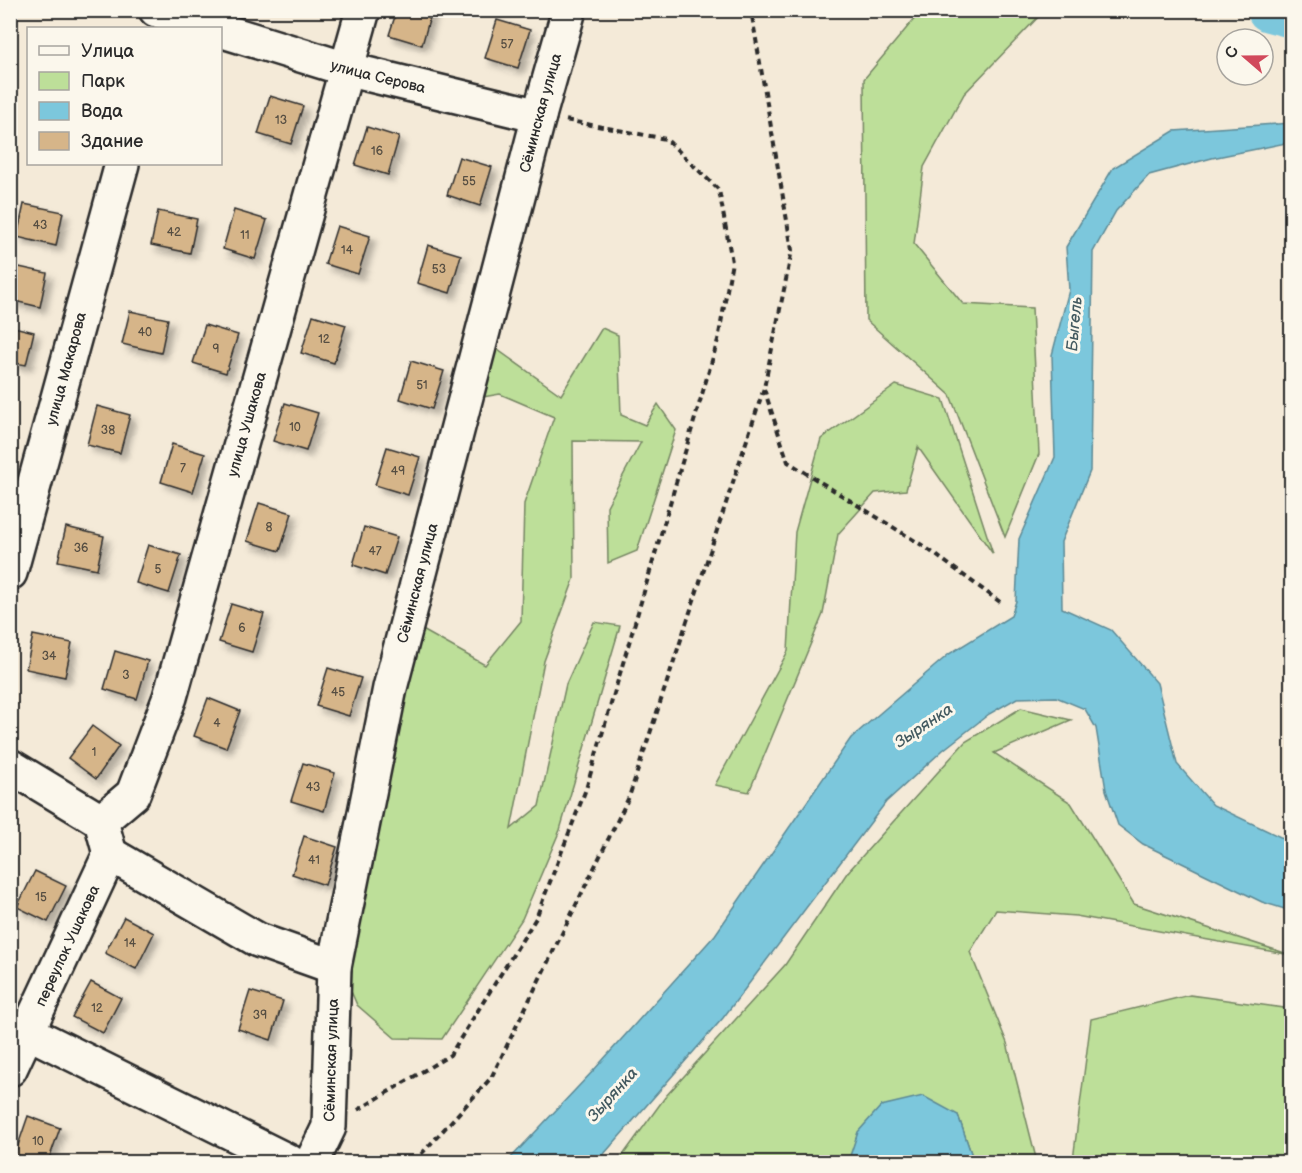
<svg xmlns="http://www.w3.org/2000/svg" width="1302" height="1173" font-family="'Balsamiq Sans',sans-serif">
<defs>
<filter id="shadow"><feDropShadow dx="5.5" dy="5.5" stdDeviation="3" flood-color="#0004"/></filter>
</defs>
<rect width="100%" height="100%" fill="#f4ead8"/>
<filter id="ink" filterUnits="userSpaceOnUse"><feTurbulence type="fractalNoise" baseFrequency=".0167" numOctaves="2"/><feDisplacementMap in="SourceGraphic" scale="12" xChannelSelector="R" yChannelSelector="G"/><feConvolveMatrix kernelMatrix="1 2 1 2 8 2 1 2 1" color-interpolation-filters="sRGB"/></filter>
<g filter="url(#ink)">
<g fill="#bddf99" stroke="#748562" stroke-width="1.5">
<path d="M921,11h123l-80,83 -40,73 -10,77 49,60 69,4 7,146 -34,83 -55,-142 -84,-75 -2,-241z"/>
<path d="M602,328l16,7 3,80 24,10 13,-21 18,26 -39,121 -29,12 -1,-57 34,-64 -68,-1 1,138 -30,82 -33,168 28,-23 27,-122 28,-62 26,4 -60,204 -38,89 -80,120 -47,-1 -38,-33 -10,-23 72,-354 66,37 36,-44 3,-117 30,-87 -54,-23 -23,4 18,-50 66,47z"/>
<path d="M896,385l47,14 50,155 -75,-107 -12,43 -31,3 -37,41 -15,80 -74,178 -34,-7 73,-134 7,-119 26,-93z"/>
<path d="M1021,708l50,12 -77,33 77,50 63,101 157,51 -215,-39 -80,-6 -26,42 37,91 30,119h-63l-16,-47 -99,17 -11,30h-230l48,-66 119,-131 62,-92 118,-131z"/>
<path d="M1190,995l101,14v153h-226l8,-2 18,-141z"/>
</g>
<g fill="#7cc7dc" stroke="#5c8995" stroke-width="1.5">
<path d="M1291,123v19l-79,16 -63,17 -33,36 -23,41 -3,219 -29,71 1,66 49,22 46,53 20,81 36,41 78,37v69l-29,-9 -119,-58 -25,-19 -12,-35 -10,-62 -11,-19 -29,-12 -39,1 -28,16 -46,36 -57,52 -163,216 -126,144h-90l86,-91 122,-136 136,-197 98,-84 62,-38 5,-15 3,-62 36,-82 -3,-102 17,-65 -3,-43 47,-79 61,-37z"/>
<path d="M923,1096l35,19 16,47h-126l10,-30 23,-26z"/>
</g>
<g fill="none" stroke-linecap="round" stroke-linejoin="round">
<path stroke="#7cc7dc" stroke-width="44" d="M1269,10l23,6"/>
</g>
<g fill="#d6b589" stroke="#2b2b2b" stroke-width="1.5" filter="url(#shadow)">
<path d="M397,10h35l-10,35 -33,-10z"/>
<path d="M497,20l33,10 -12,38 -33,-10z"/>
<path d="M270,96l33,10 -12,38 -33,-10z"/>
<path d="M367,127l32,10 -11,38 -33,-10z"/>
<path d="M459,157l33,10 -12,39 -33,-11z"/>
<path d="M24,204l39,8 -7,34 -39,-9z"/>
<path d="M234,210l33,10 -12,39 -32,-10z"/>
<path d="M158,211l39,8 -7,34 -39,-8z"/>
<path d="M337,226l33,10 -12,38 -33,-10z"/>
<path d="M428,245l33,10 -11,38 -33,-10z"/>
<path d="M10,265l37,8 -7,34 -30,-7z"/>
<path d="M130,311l38,8 -7,34 -39,-9z"/>
<path d="M313,315l33,10 -12,38 -33,-10z"/>
<path d="M205,325l33,10 -12,38 -33,-10z"/>
<path d="M10,326l24,6 -8,33 -16,-3z"/>
<path d="M411,361l33,10 -12,38 -32,-10z"/>
<path d="M285,403l33,10 -12,38 -33,-10z"/>
<path d="M97,406l33,9 -10,38 -33,-8z"/>
<path d="M172,444l33,10 -12,38 -32,-10z"/>
<path d="M387,447l33,10 -12,38 -33,-10z"/>
<path d="M259,503l33,10 -12,38 -33,-10z"/>
<path d="M66,527l38,9 -7,33 -39,-8z"/>
<path d="M364,527l33,10 -12,38 -32,-10z"/>
<path d="M148,545l33,10 -12,38 -33,-10z"/>
<path d="M231,604l33,10 -12,38 -33,-10z"/>
<path d="M33,635l39,8 -7,34 -39,-8z"/>
<path d="M115,651l33,10 -11,38 -33,-10z"/>
<path d="M328,668l33,10 -12,38 -33,-10z"/>
<path d="M208,698l32,13 -14,37 -32,-12z"/>
<path d="M92,726l27,20 -23,33 -28,-21z"/>
<path d="M303,763l32,10 -11,38 -33,-10z"/>
<path d="M304,836l33,11 -12,38 -33,-11z"/>
<path d="M35,871l31,15 -18,36 -31,-15z"/>
<path d="M124,917l30,16 -18,36 -31,-16z"/>
<path d="M91,982l30,16 -18,35 -31,-16z"/>
<path d="M250,991l33,10 -12,39 -33,-11z"/>
<path d="M28,1116l32,12 -12,34h-9l-24,-8z"/>
</g>
<g fill="none" stroke-linecap="round" stroke-linejoin="round">
<defs>
<g id="minor">
<path d="M156,10l59,18"/>
<path id="s1" d="M220,30l126,39 193,47"/>
<path id="s2" d="M10,573l112,-409"/>
<path d="M10,766l91,55"/>
<path id="s3" d="M101,821l32,-27 37,-97 193,-687"/>
<path d="M110,854l148,86 76,27"/>
<path d="M28,1032l262,130"/>
<path id="s4" d="M10,1069l100,-215 -9,-33"/>
<path id="s5" d="M312,1162l17,-35 5,-160 56,-279 149,-572 30,-106"/>
</g>
</defs>
<use href="#minor" stroke="#2b2b2b" stroke-width="38"/>
<g stroke="#2b2b2b" stroke-width="4" stroke-dasharray="6 4.5" stroke-linecap="butt">
<path d="M764,389l24,73 137,85 75,55"/>
<path d="M358,1110l92,-55 86,-137 50,-129 132,-449 14,-78 -13,-72 -53,-51 -101,-19"/>
<path d="M414,1162l77,-84 138,-281 135,-409 28,-138 -41,-240"/>
</g>
<use href="#minor" stroke="#fbf7ec" stroke-width="33"/>
</g>
</g>
<g text-anchor="middle" dominant-baseline="central" stroke-width="6" stroke-linejoin="round" paint-order="stroke">
<g font-size="12" fill="#564e42">
<text x="507" y="44">57</text>
<text x="281" y="120">13</text>
<text x="377" y="151">16</text>
<text x="469" y="181">55</text>
<text x="40" y="225">43</text>
<text x="174" y="232">42</text>
<text x="245" y="235">11</text>
<text x="347" y="250">14</text>
<text x="439" y="269">53</text>
<text x="145" y="332">40</text>
<text x="324" y="339">12</text>
<text x="216" y="349">9</text>
<text x="422" y="385">51</text>
<text x="295" y="427">10</text>
<text x="108" y="430">38</text>
<text x="183" y="468">7</text>
<text x="398" y="471">49</text>
<text x="269" y="527">8</text>
<text x="81" y="548">36</text>
<text x="375" y="551">47</text>
<text x="158" y="569">5</text>
<text x="242" y="628">6</text>
<text x="49" y="656">34</text>
<text x="126" y="675">3</text>
<text x="338" y="692">45</text>
<text x="217" y="723">4</text>
<text x="94" y="752">1</text>
<text x="313" y="787">43</text>
<text x="314" y="860">41</text>
<text x="41" y="897">15</text>
<text x="130" y="943">14</text>
<text x="97" y="1008">12</text>
<text x="260" y="1015">39</text>
<text x="38" y="1141">10</text>
</g>
<g font-size="15" fill="#2b2b2b" stroke="#fbf7ec">
<text stroke="none"><textPath href="#s1" startOffset="165">улица Серова</textPath></text>
<text stroke="none"><textPath href="#s5" startOffset="1078">Сёминская улица</textPath></text>
<text stroke="none"><textPath href="#s2" startOffset="212">улица Макарова</textPath></text>
<text stroke="none"><textPath href="#s3" startOffset="429">улица Ушакова</textPath></text>
<text stroke="none"><textPath href="#s5" startOffset="592">Сёминская улица</textPath></text>
<text stroke="none"><textPath href="#s4" startOffset="136">переулок Ушакова</textPath></text>
<text stroke="none"><textPath href="#s5" startOffset="106">Сёминская улица</textPath></text>
</g>
<g font-size="16" font-style="italic" fill="#435a60" stroke="#fbf7ec">
<text transform="translate(1075 324) rotate(-85)">Быгель</text>
<text transform="translate(924 726) rotate(-34)">Зырянка</text>
<text transform="translate(613 1095) rotate(-48)">Зырянка</text>
</g>
</g>
<rect width="1302" height="1173" fill="none" stroke="#fbf7ec" stroke-width="36"/>
<rect x="18" y="18" width="1266" height="1137" fill="none" stroke="#2b2b2b" stroke-width="2" filter="url(#ink)"/>
<rect x="27" y="27" width="195" height="138" fill="#fbf7ec" stroke="#a8a59f" stroke-width="1.5"/>
<rect x="39" y="46" width="30" height="9" fill="#fbf7ec" stroke="#a8a59f" stroke-width="1.5"/>
<text x="81" y="57" font-size="18" fill="#2b2b2b">Улица</text>
<rect x="39" y="72" width="30" height="18" fill="#bddf99" stroke="#a8a59f" stroke-width="1.5"/>
<text x="81" y="87" font-size="18" fill="#2b2b2b">Парк</text>
<rect x="39" y="102" width="30" height="18" fill="#7cc7dc" stroke="#a8a59f" stroke-width="1.5"/>
<text x="81" y="117" font-size="18" fill="#2b2b2b">Вода</text>
<rect x="39" y="132" width="30" height="18" fill="#d6b589" stroke="#a8a59f" stroke-width="1.5"/>
<text x="81" y="147" font-size="18" fill="#2b2b2b">Здание</text>
<g transform="translate(1245 57) rotate(290)"><circle r="28" fill="#fbf7ec" stroke="#a8a59f" stroke-width="1.5"/>
<path d="M0-4.5L10 22L0 15L-10 22Z" fill="#d1495b"/>
<text y="-9" font-size="16" font-weight="bold" text-anchor="middle" fill="#2b2b2b">С</text>
</g>
</svg>
